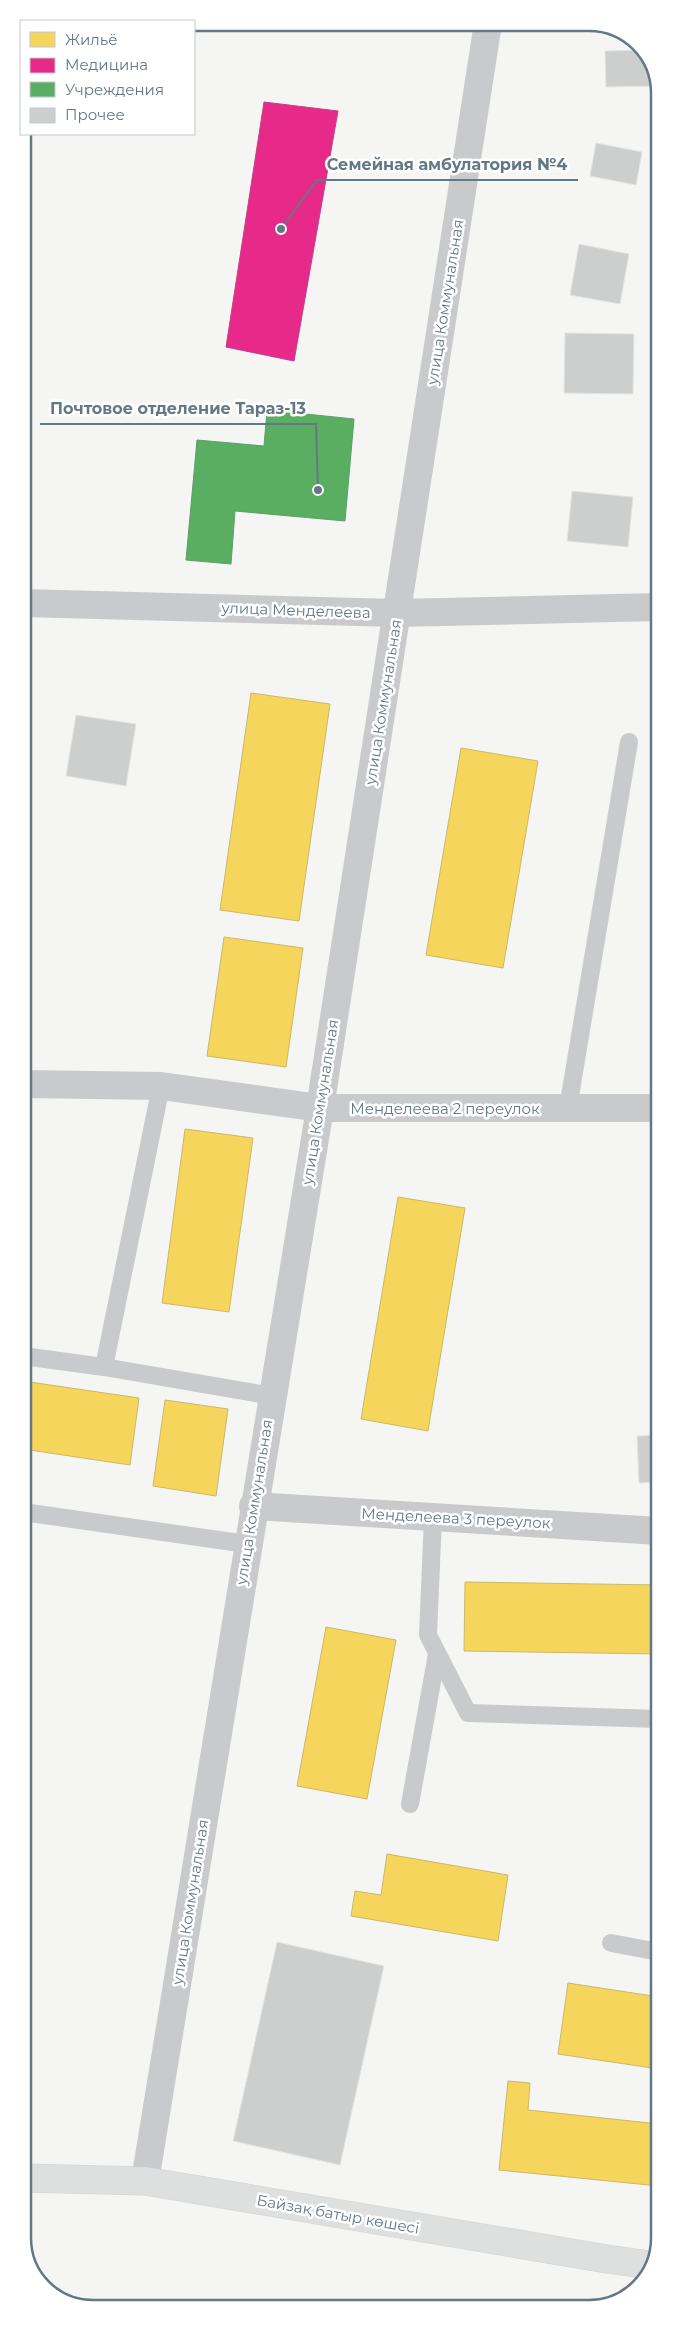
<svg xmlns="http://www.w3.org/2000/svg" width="682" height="2331" font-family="Montserrat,sans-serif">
<rect width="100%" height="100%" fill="#f5f5f3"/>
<path fill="#e5e6e6" d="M80,2305l87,3h-79z"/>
<g fill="#f6d55c" stroke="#cab968">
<path d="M251,693l79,11 -31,217 -79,-11z"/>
<path d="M461,748l77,13 -35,207 -77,-13z"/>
<path d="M224,937l79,11 -17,119 -79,-11z"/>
<path d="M185,1129l68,9 -24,174 -67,-9z"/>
<path d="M398,1197l67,11 -37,223 -67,-12z"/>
<path d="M23,1381l116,17 -9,67 -107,-16z"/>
<path d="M165,1400l63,9 -12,87 -63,-10z"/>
<path d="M465,1582l194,3v69l-195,-3z"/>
<path d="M326,1627l70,13 -29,159 -70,-13z"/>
<path d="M387,1854l121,21 -10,66 -147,-25 4,-25 26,4z"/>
<path d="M568,1983l91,14v72l-101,-15z"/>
<path d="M508,2081l22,2 -2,27 131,14v62l-160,-16z"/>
</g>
<path fill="#e7298a" stroke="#c04188" d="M264,102l74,9 -44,250 -68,-14z"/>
<path fill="#5aae61" stroke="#5d9e6c" d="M267,410l87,9 -9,102 -110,-10 -4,53 -45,-4 11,-120 67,6z"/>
<g fill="#cdcece" stroke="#e4e4e3">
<path d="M641,50l17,29v7l-52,1 -1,-36z"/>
<path d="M596,143l46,9 -6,33 -46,-9z"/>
<path d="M579,244l50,10 -9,50 -50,-9z"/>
<path d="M565,333l69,1 -1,60 -69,-1z"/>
<path d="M572,491l61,6 -5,50 -61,-6z"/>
<path d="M76,715l60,9 -10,62 -60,-10z"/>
<path d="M659,1435v47l-20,1 -2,-47z"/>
<path d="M277,1942l107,24 -44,199 -107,-24z"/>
</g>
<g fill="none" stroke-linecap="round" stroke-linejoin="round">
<defs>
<path id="secondary" d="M24,2178l121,3 462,78 43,6"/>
</defs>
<use href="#secondary" stroke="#d2d3d4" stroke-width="29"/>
<g stroke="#c9cacb" stroke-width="18">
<path d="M568,1108l61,-366"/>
<path d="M23,1356l81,11 57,-281"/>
<path d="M104,1367l168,29"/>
<path d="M23,1512l224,32"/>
<path d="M433,1517l-5,118 40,78 191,6"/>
<path d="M410,1804l27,-150"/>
<path d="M611,1943l48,9"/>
</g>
<g stroke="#c9cacb" stroke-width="28">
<path d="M23,603l374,10 261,-6"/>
<path d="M23,1084l138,2 159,22h339"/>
<path d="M253,1506l406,25"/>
<path d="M145,2181l175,-1073 168,-1085"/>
</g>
<use href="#secondary" stroke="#dedfdf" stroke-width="28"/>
</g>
<g text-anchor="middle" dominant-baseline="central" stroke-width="5" stroke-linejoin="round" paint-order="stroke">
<g font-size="15" fill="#647884" stroke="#fff">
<text transform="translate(445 302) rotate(-81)">улица Коммунальная</text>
<text transform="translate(296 610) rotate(2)">улица Менделеева</text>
<text transform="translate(383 702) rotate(-81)">улица Коммунальная</text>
<text transform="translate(320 1102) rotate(-81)">улица Коммунальная</text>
<text x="445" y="1108">Менделеева 2 переулок</text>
<text transform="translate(254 1502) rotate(-81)">улица Коммунальная</text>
<text transform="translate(456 1518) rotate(3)">Менделеева 3 переулок</text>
<text transform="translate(190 1902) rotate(-81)">улица Коммунальная</text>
<text transform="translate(338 2214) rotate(10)">Байзақ батыр көшесі</text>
</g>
</g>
<path d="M0 0H682V2331H0ZM93 31H589A62 62 0 0 1 651 93V2238A62 62 0 0 1 589 2300H93A62 62 0 0 1 31 2238V93A62 62 0 0 1 93 31Z" fill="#fff" fill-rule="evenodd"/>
<path fill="none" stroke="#647884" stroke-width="2.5" d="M93 31H589A62 62 0 0 1 651 93V2238A62 62 0 0 1 589 2300H93A62 62 0 0 1 31 2238V93A62 62 0 0 1 93 31Z"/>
<path fill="none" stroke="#647884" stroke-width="2" d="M281 229L317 180H578M318 490L316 424H40"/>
<g fill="#647884" stroke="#fff" stroke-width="2">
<circle cx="281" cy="229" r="5"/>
<circle cx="318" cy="490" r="5"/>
</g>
<g font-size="16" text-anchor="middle" font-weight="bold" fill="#647884" stroke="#fff" stroke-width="5" stroke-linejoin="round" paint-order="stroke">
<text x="447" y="170">Семейная амбулатория №4</text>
<text x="178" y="414">Почтовое отделение Тараз-13</text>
</g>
<rect x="20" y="20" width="175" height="115" fill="#ffffff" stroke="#c1c9ce"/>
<rect x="30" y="32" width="25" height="15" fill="#f6d55c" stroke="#c1c9ce"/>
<text x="65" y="45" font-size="15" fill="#647884">Жильё</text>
<rect x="30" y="58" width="25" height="15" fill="#e7298a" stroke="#c1c9ce"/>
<text x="65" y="70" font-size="15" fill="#647884">Медицина</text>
<rect x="30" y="82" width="25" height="15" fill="#5aae61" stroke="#c1c9ce"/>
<text x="65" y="95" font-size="15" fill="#647884">Учреждения</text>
<rect x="30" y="108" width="25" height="15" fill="#cdcece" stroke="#c1c9ce"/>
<text x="65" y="120" font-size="15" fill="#647884">Прочее</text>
</svg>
